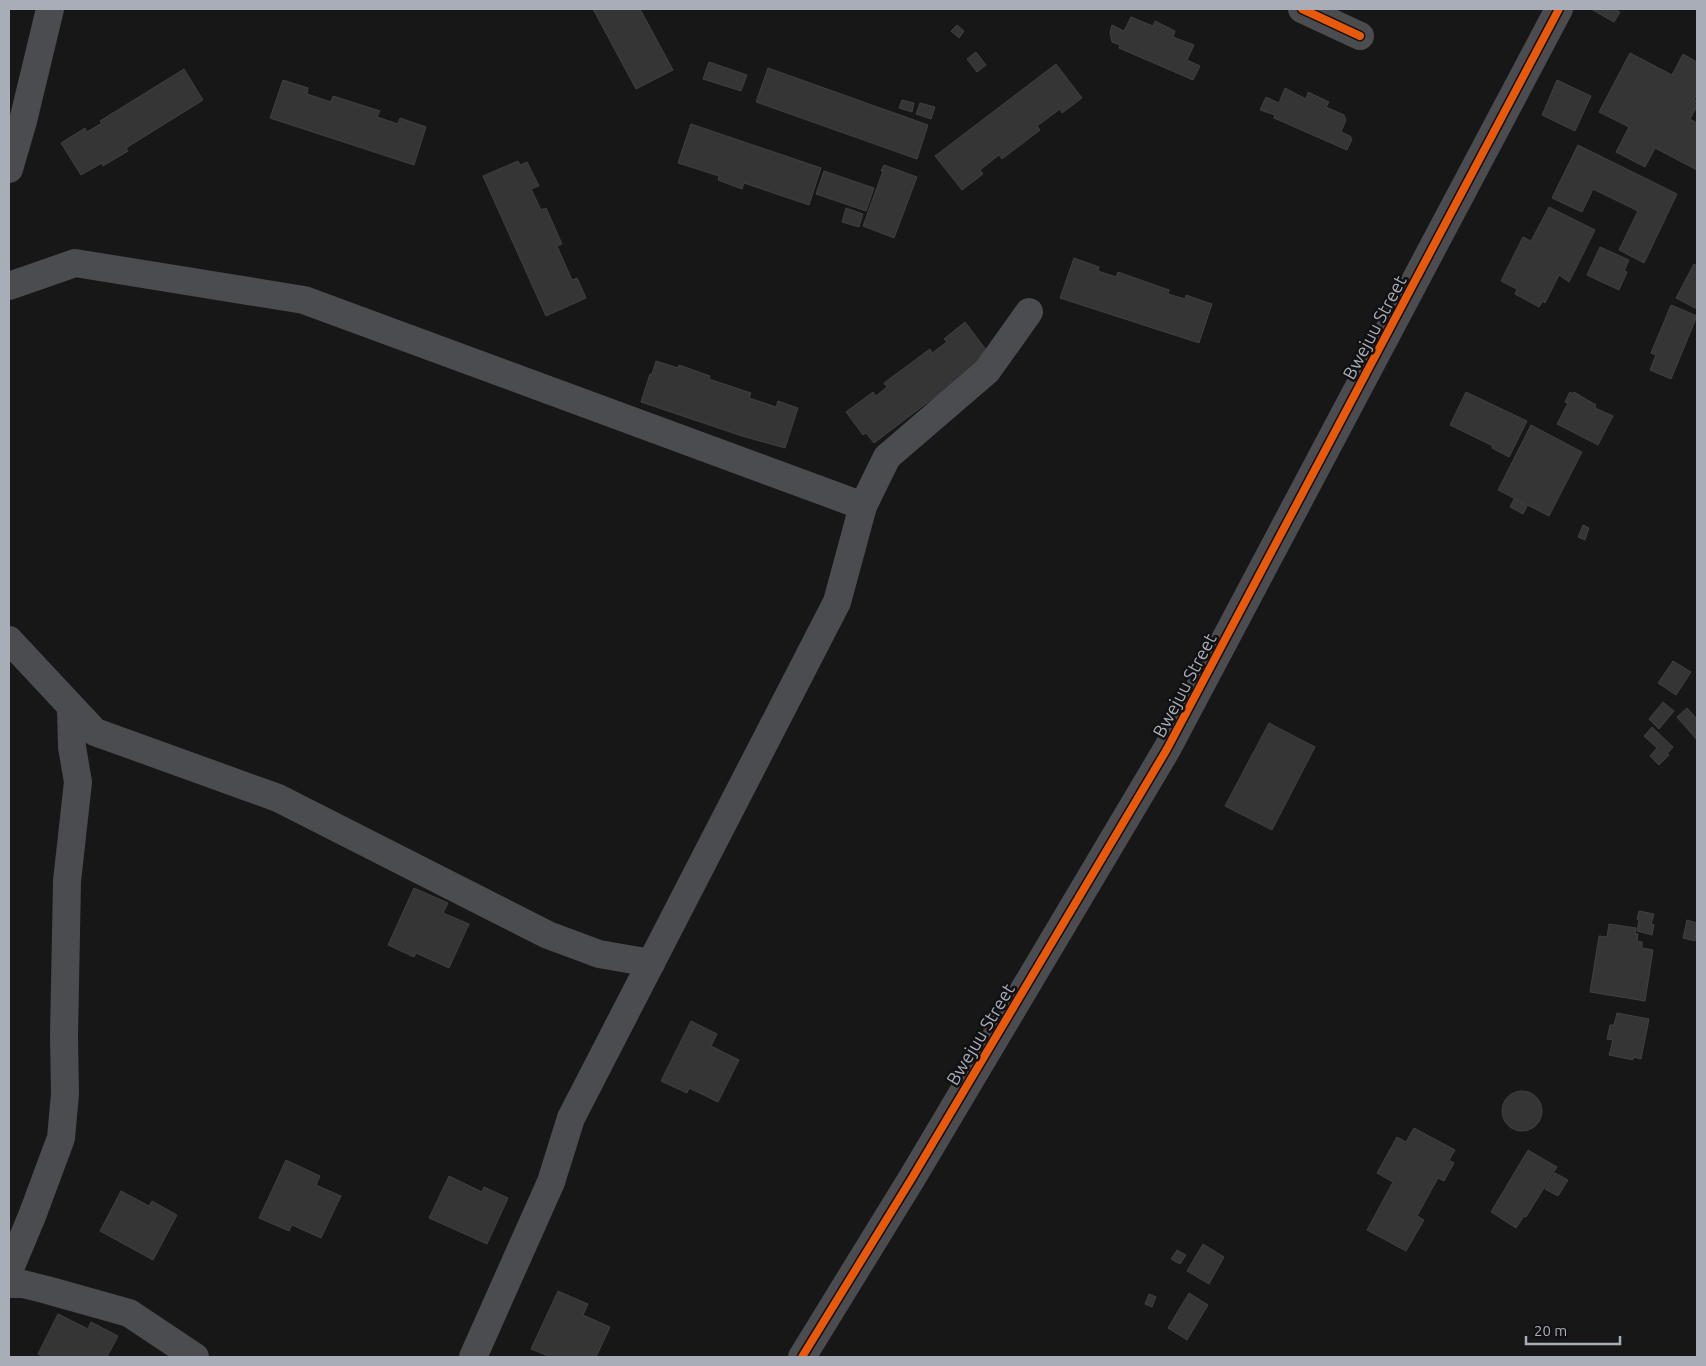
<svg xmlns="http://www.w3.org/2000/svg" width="1706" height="1366" font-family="Ubuntu,sans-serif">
<rect width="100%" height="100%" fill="#171717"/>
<g fill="#353536" stroke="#3f4043">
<path d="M593,9h47l33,61 -37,19z"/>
<path d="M1591,9h23l6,3 -6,10z"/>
<path d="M1131,17l22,9 2,-5 20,10 -2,6 21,8 -7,15 13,6 -7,14 -74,-32 1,-3 -8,-3 -2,-9 2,-8 12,6z"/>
<path d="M957,25l7,6 -5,7 -8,-7z"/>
<path d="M976,52l10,13 -9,7 -10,-13z"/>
<path d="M1630,53l42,22 11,-21 14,8v33l-3,4 3,2v5l-7,13 7,4v47l-42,-22 -10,19 -29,-15 13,-25 -30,-15z"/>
<path d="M709,62l38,13 -6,16 -38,-12z"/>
<path d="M1056,64l26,34 -20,15 -2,-4 -23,17 3,4 -38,29 -3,-4 -19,15 3,4 -21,16 -27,-34z"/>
<path d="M768,68l160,57 -11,34 -161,-57z"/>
<path d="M184,69l19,31 -77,48 2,3 -25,15 -1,-3 -21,12 -20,-32 24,-15 2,4 15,-9 -2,-2z"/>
<path d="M283,80l25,8 -1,6 24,8 2,-6 47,15 -3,6 21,7 2,-6 26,9 -12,38 -144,-47z"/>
<path d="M1557,80l34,16 -16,35 -33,-16z"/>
<path d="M1285,88l21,11 2,-7 21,10 -3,5 18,8 2,5 -5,12 9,4 2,3 -5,11 -73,-32 1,-3 -15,-5 6,-13 13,6z"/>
<path d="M902,100l12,3 -2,9 -13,-4z"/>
<path d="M920,103l15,4 -4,12 -15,-5z"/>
<path d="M691,124l130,44 -12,37 -65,-22 -2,6 -24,-9 1,-4 -41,-13z"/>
<path d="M1578,145l99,49 -33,69 -25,-13 19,-39 -45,-22 -11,23 -30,-14z"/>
<path d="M518,161l2,4 7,-3 12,24 -8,3 10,21 5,-2 16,36 -5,2 15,34 5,-2 9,20 -40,18 -63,-140z"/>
<path d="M884,165l33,12 -23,61 -31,-12 20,-55h-2z"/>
<path d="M824,171l50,17 -8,23 -50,-17z"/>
<path d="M1549,207l46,23 -26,52 -10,-7 -14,28 -2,-2 -4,6 -24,-13 2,-5 -16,-8 22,-44 8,4z"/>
<path d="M846,208l17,6 -4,13 -17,-5z"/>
<path d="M1600,247l29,13 -5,11 3,1 -8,18 -32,-15z"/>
<path d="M1074,258l25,9 -1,4 18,6 2,-5 51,18 -1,4 17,5 1,-4 26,9 -13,39 -139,-45z"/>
<path d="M1694,264l3,2v43l-21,-11z"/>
<path d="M1671,305l26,11 -26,63 -21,-9 6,-15 -5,-2z"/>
<path d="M965,322l25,33 -116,88 -8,-10 -3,2 -17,-23 27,-20 3,4 11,-9 -3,-4 46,-34 2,4 15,-11 -3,-3z"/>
<path d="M656,361l22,7 1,-3 31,11 -1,3 42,14 -2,5 27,9 2,-6 20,7 -13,40 -43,-12 -101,-34 9,-28h2z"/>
<path d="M1466,392l61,29 -18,36 -17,-9 1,-2 -43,-21z"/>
<path d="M1570,392l3,2 1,-2 22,13 -1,3 18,8 -15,29 -41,-21 11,-21 -3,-1z"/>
<path d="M1531,425l51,27 -33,64 -51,-26z"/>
<path d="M1514,499l13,7 -4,8 -13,-7z"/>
<path d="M1583,525l6,3 -4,12 -7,-3z"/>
<path d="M1673,661l18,11 -15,23 -18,-12z"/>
<path d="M1663,702l11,9 -15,18 -10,-10z"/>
<path d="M1687,708l10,11v21l-20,-23z"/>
<path d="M1269,723l46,24 -43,83 -47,-24z"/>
<path d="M1652,727l21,20 -6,7 2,1 -10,10 -9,-9 7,-8 -13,-12z"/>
<path d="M414,888l34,15 -5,10 26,11 -20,44 -33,-15 -2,4 -26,-12z"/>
<path d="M1639,911l15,3 -3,10 3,1 -2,10 -15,-4 2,-11 -2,-1z"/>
<path d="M1687,920l10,3 -2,18 -12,-3z"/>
<path d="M1609,924l27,4 -1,6h3l-1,7 5,1v6l11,2 -8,51 -55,-9 9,-56 8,1z"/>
<path d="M1617,1013l32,6 -8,40 -8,-2v3l-24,-5 4,-15 -6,-1 3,-14h4z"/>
<path d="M691,1021l26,13 -6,12 28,14 -21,42 -29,-14 -2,5 -26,-12z"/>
<circle cx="1522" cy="1111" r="20"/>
<path d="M1414,1128l41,22 -6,10 5,3 -10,18 -6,-3 -21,38 7,4 -18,31 -39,-21 26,-48 -16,-9 20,-36 9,5z"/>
<path d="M1528,1150l29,17 -31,50 -2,-1 -8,12 -25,-16z"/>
<path d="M286,1160l34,16 -4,9 25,11 -20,42 -29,-13 -3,6 -30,-13z"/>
<path d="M1555,1173l13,7 -10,16 -13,-7z"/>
<path d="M449,1176l33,16 2,-5 24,11 -21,46 -58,-26z"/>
<path d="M121,1191l28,15 3,-5 25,14 -24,45 -53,-29z"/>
<path d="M1203,1244l21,13 -15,27 -22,-13z"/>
<path d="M1177,1250l9,5 -6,9 -9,-5z"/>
<path d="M558,1291l30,13 -5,11 27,12 -14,30h-45l-20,-8z"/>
<path d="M1189,1293l19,12 -21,35 -19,-12z"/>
<path d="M1149,1294l7,3 -4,10 -7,-3z"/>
<path d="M58,1314l30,15 3,-7 27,14 -11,21h-63l-6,-3z"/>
</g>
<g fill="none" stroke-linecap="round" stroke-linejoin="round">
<g stroke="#4b4c50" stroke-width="28">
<path d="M1302,9l58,27"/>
<path d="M9,169l14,-48 27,-112"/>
<path d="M9,286l66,-23 229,37 559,206"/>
<path d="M9,640l86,92 183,66 270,137 51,19 52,9"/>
<path d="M9,1271l23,-55 29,-78 4,-44 -1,-58 3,-155 11,-99 -6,-35 -1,-39"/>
<path d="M9,1284h14l24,6 82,23 66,44"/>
<path d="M473,1357l78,-175 20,-64 266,-516 26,-96 24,-49 100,-86 42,-59"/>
<path d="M802,1357l110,-179 255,-429 392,-740"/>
</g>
<defs>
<g id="cycleway">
<path d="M1302,9l58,27"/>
<path d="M802,1357l110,-179 255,-429 392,-740"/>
</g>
</defs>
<use href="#cycleway" stroke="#111113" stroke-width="11"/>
<use href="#cycleway" stroke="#e8590c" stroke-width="8"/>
</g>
<g text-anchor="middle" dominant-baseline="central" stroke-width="5" stroke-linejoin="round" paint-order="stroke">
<g font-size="18" fill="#a8adb8" stroke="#111113">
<text transform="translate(1374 327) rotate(-62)">Bwejuu Street</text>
<text transform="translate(1184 685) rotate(-62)">Bwejuu Street</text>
<text transform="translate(980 1034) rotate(-59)">Bwejuu Street</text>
</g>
</g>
<rect width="1706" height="1366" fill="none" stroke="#a8adb8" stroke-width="20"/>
<path d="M1526 1336v8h94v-8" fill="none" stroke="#a8adb8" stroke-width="2.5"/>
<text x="1534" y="1336" font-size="15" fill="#a8adb8" stroke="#111113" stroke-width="4" paint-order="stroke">20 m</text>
</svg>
